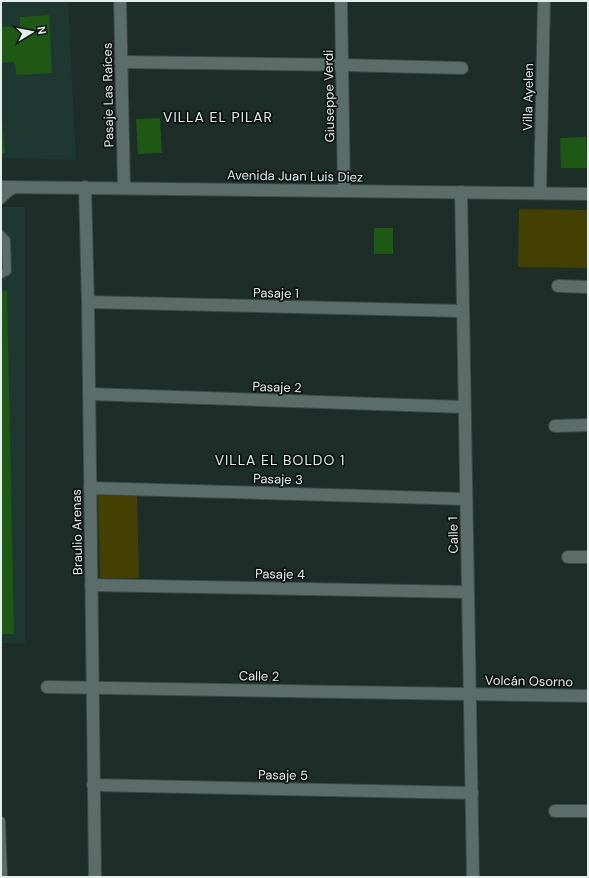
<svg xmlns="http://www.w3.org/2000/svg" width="589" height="878" font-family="'DM Sans',sans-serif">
<rect width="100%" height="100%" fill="#1d2d28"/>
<g fill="#1e3730">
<path d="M1,1h67l8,159 -75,-2z"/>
<rect x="1" y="207" width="24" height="436"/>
</g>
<g fill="#434001">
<path d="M519,209l69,1v58l-70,-1z"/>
<path d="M98,495l39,1 2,82h-39z"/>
</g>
<g fill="#1f5714">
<path d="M49,15l3,58 -36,2 -1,-13 -14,1v-36l19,-1v-9z"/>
<path d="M2,118l3,35 -4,1v-35z"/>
<path d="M160,118l2,35 -24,1 -2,-35z"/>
<path d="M586,137l1,31h-26l-1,-30z"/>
<rect x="374" y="228" width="19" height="26"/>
<path d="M1,245h2l1,20h-3z"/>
<path d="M1,291h6l7,343h-13z"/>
</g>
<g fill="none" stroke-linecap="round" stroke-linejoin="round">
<defs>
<g id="service">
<path d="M1,200l6,-6 9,-6"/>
<path d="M1,235l5,5 1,31 -6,3"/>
<path d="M1,821l2,56"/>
</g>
<g id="minor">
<path d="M120,1l4,187"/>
<path d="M341,1l3,190"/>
<path d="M121,62l221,3 120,3"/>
<path d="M85,187l3,115 7,575"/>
<path d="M461,192l12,685"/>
<path d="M540,193l4,-192"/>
<path d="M558,286l30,1"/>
<path d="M88,302l374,9"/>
<path d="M89,394l375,13"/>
<path d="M555,426l33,-1"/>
<path d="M90,488l376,11"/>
<path d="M568,557h20"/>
<path d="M91,585l377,7"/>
<path d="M47,687l541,9"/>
<path d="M93,785l379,8"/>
<path d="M555,811h33"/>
</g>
<path id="secondary" d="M1,187l587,7"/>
</defs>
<use href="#service" stroke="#3b4945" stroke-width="10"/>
<use href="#minor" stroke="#3b4945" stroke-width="14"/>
<use href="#secondary" stroke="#3b4945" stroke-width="14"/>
<use href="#service" stroke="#5b6d68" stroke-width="8"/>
<use href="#minor" stroke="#5b6d68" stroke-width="12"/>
<use href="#secondary" stroke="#5b6d68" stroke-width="12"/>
</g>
<g text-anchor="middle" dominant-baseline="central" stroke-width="3.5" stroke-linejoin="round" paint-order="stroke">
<g font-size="13" fill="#e3edea" stroke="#0c1311">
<text transform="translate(108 95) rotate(-91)">Pasaje Las Raíces</text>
<text transform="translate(329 96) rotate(-91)">Giuseppe Verdi</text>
<text transform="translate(528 97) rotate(-89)">Villa Ayelen</text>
<text transform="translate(295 176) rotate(1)">Avenida Juan Luis Diez</text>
<text transform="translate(276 293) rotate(1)">Pasaje 1</text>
<text transform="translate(277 387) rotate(2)">Pasaje 2</text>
<text transform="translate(278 479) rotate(2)">Pasaje 3</text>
<text transform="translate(77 532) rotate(-91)">Braulio Arenas</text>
<text transform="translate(453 535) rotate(-91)">Calle 1</text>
<text transform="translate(280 574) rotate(1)">Pasaje 4</text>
<text transform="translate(259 676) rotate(1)">Calle 2</text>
<text transform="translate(529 681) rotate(1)">Volcán Osorno</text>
<text transform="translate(283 775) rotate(1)">Pasaje 5</text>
</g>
<g font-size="14" letter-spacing="1" fill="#e3edea" stroke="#0c1311">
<text x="218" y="117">VILLA EL PILAR</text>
<text x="280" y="460">VILLA EL BOLDO 1</text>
</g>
</g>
<rect width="589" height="878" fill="none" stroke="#e3edea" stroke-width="4"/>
<g transform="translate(32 32) rotate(80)" stroke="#0c1311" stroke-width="3" paint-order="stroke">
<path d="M0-3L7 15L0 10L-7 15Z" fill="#e3edea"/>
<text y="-6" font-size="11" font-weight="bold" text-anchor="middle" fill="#e3edea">N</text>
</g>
</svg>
